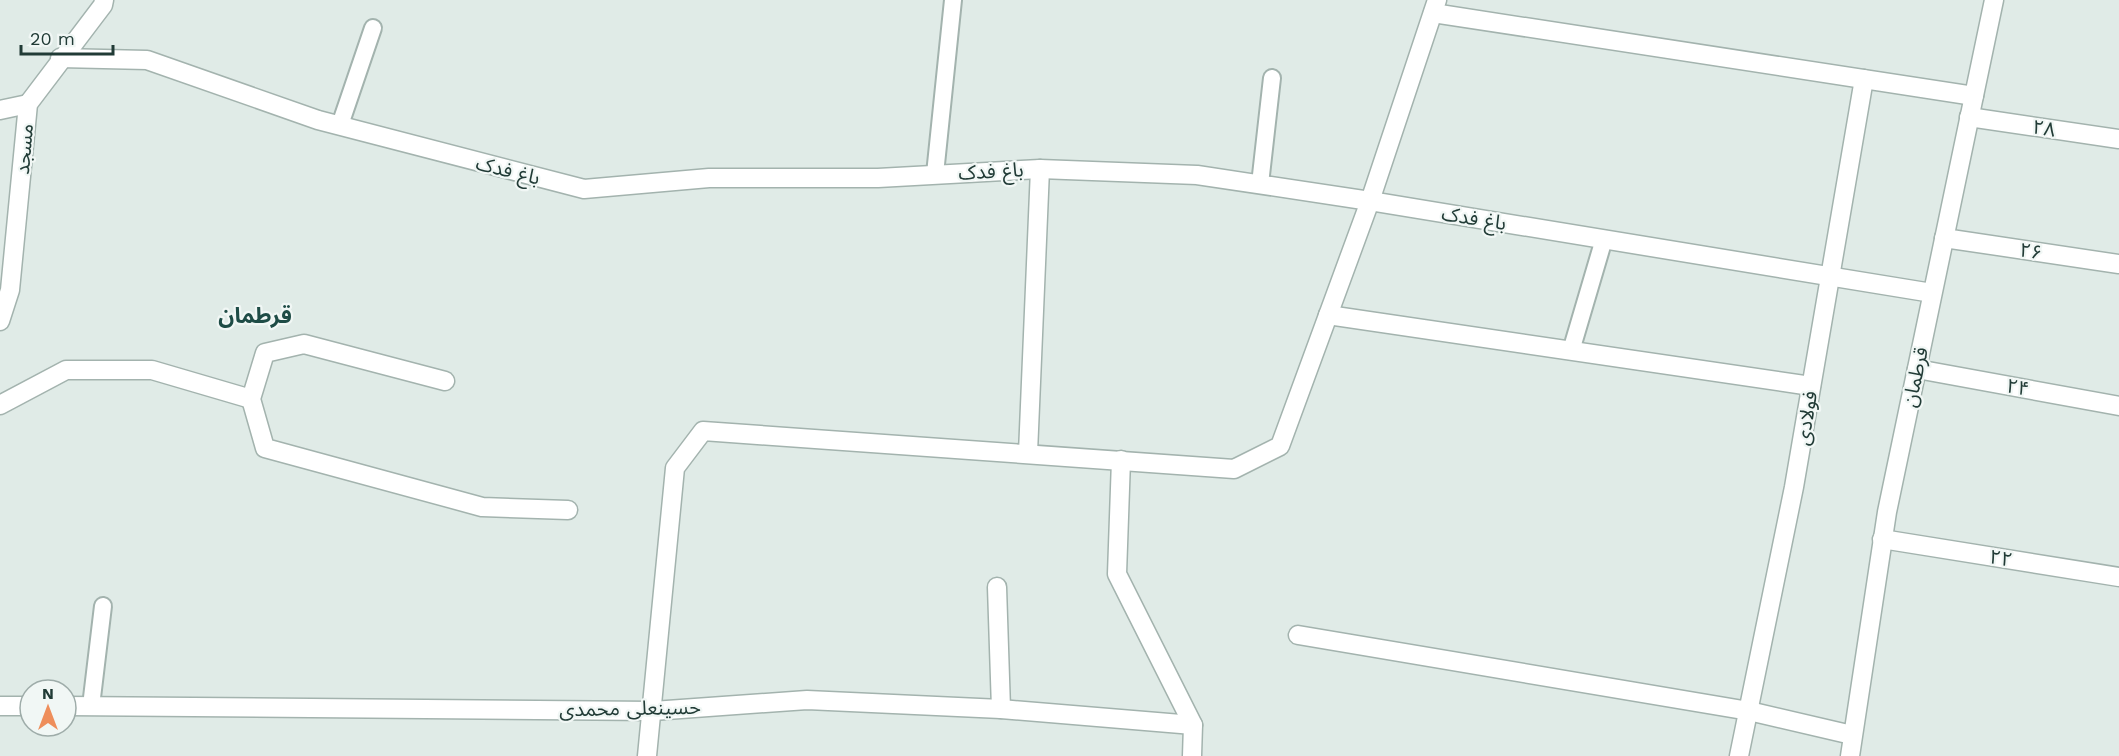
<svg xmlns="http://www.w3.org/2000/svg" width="2119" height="756" font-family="'Work Sans','Noto Sans Arabic',sans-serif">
<rect width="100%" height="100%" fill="#e0ebe7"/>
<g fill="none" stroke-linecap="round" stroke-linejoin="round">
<defs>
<g id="service">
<path d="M340,125l33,-97"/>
<path d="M935,174l18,-174"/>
<path d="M1260,184l12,-106"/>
<path d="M1571,351l33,-112"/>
<path d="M91,706l12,-100"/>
</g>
<g id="minor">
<path d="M1433,13l541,83"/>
<path d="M60,58l87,2 171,60 266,69 125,-11h169l162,-9 157,6 173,26 562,92"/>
<path d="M0,110l28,-6"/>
<path d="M1969,117l150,22"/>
<path d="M1944,238l175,26"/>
<path d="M1328,315l483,71"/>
<path d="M0,321l10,-31 18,-186 75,-99 1,-5"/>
<path d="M1917,369l202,37"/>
<path d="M445,381l-141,-37 -39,9 -14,46 14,49 217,59 86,3"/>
<path d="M0,405l66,-35h86l99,29"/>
<path d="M1028,453l12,-284"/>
<path d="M1121,460l-4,114 76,151 -1,31"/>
<path d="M1882,539l237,38"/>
<path d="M997,587l4,122"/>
<path d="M1298,635l451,76 103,24"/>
<path d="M0,706h30"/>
<path d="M66,706l587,5 154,-11 194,9 192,16"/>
<path d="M647,756l28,-288 28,-37 531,38 46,-23 90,-245 67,-201"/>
<path d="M1739,756l55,-269 70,-408"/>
</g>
<path id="tertiary" d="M1850,756l37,-244 107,-512"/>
</defs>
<use href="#service" stroke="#a3b3ae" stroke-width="20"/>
<use href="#minor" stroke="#a3b3ae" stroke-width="21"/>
<use href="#tertiary" stroke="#a3b3ae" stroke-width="21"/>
<use href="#service" stroke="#fff" stroke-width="16"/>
<use href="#minor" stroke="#fff" stroke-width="18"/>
<use href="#tertiary" stroke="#fff" stroke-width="18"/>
</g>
<g text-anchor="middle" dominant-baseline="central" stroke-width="4.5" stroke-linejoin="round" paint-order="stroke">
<g font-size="20" fill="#213b36" stroke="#f1f7f5">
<text transform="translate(2044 128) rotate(8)">۲۸</text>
<text transform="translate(24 149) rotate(-85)">مسجد</text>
<text transform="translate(508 170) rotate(14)">باغ فدک</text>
<text transform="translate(991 171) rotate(-3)">باغ فدک</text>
<text transform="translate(1474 218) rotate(9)">باغ فدک</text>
<text transform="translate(2031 251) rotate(8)">۲۶</text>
<text transform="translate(1915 377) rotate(-78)">قرطمان</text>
<text transform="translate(2018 387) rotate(10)">۲۴</text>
<text transform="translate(1806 418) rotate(-81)">فولادی</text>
<text transform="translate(2001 558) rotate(9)">۲۲</text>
<text transform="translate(630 708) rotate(-1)">حسینعلی محمدی</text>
</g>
<g font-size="22" font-weight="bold" fill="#1e4c46" stroke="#f1f7f5">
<text x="255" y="315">قرطمان</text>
</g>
</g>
<g transform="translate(48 708)"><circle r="28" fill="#f1f7f5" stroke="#9eaca9" stroke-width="1.5"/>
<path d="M0-4.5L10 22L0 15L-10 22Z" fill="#ee8e5b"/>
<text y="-9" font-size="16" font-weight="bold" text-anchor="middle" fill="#213b36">N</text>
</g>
<path d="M21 45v9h92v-9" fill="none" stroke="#213b36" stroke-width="3"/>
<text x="30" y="45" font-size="18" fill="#213b36" stroke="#f1f7f5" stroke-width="4.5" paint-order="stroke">20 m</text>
</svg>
